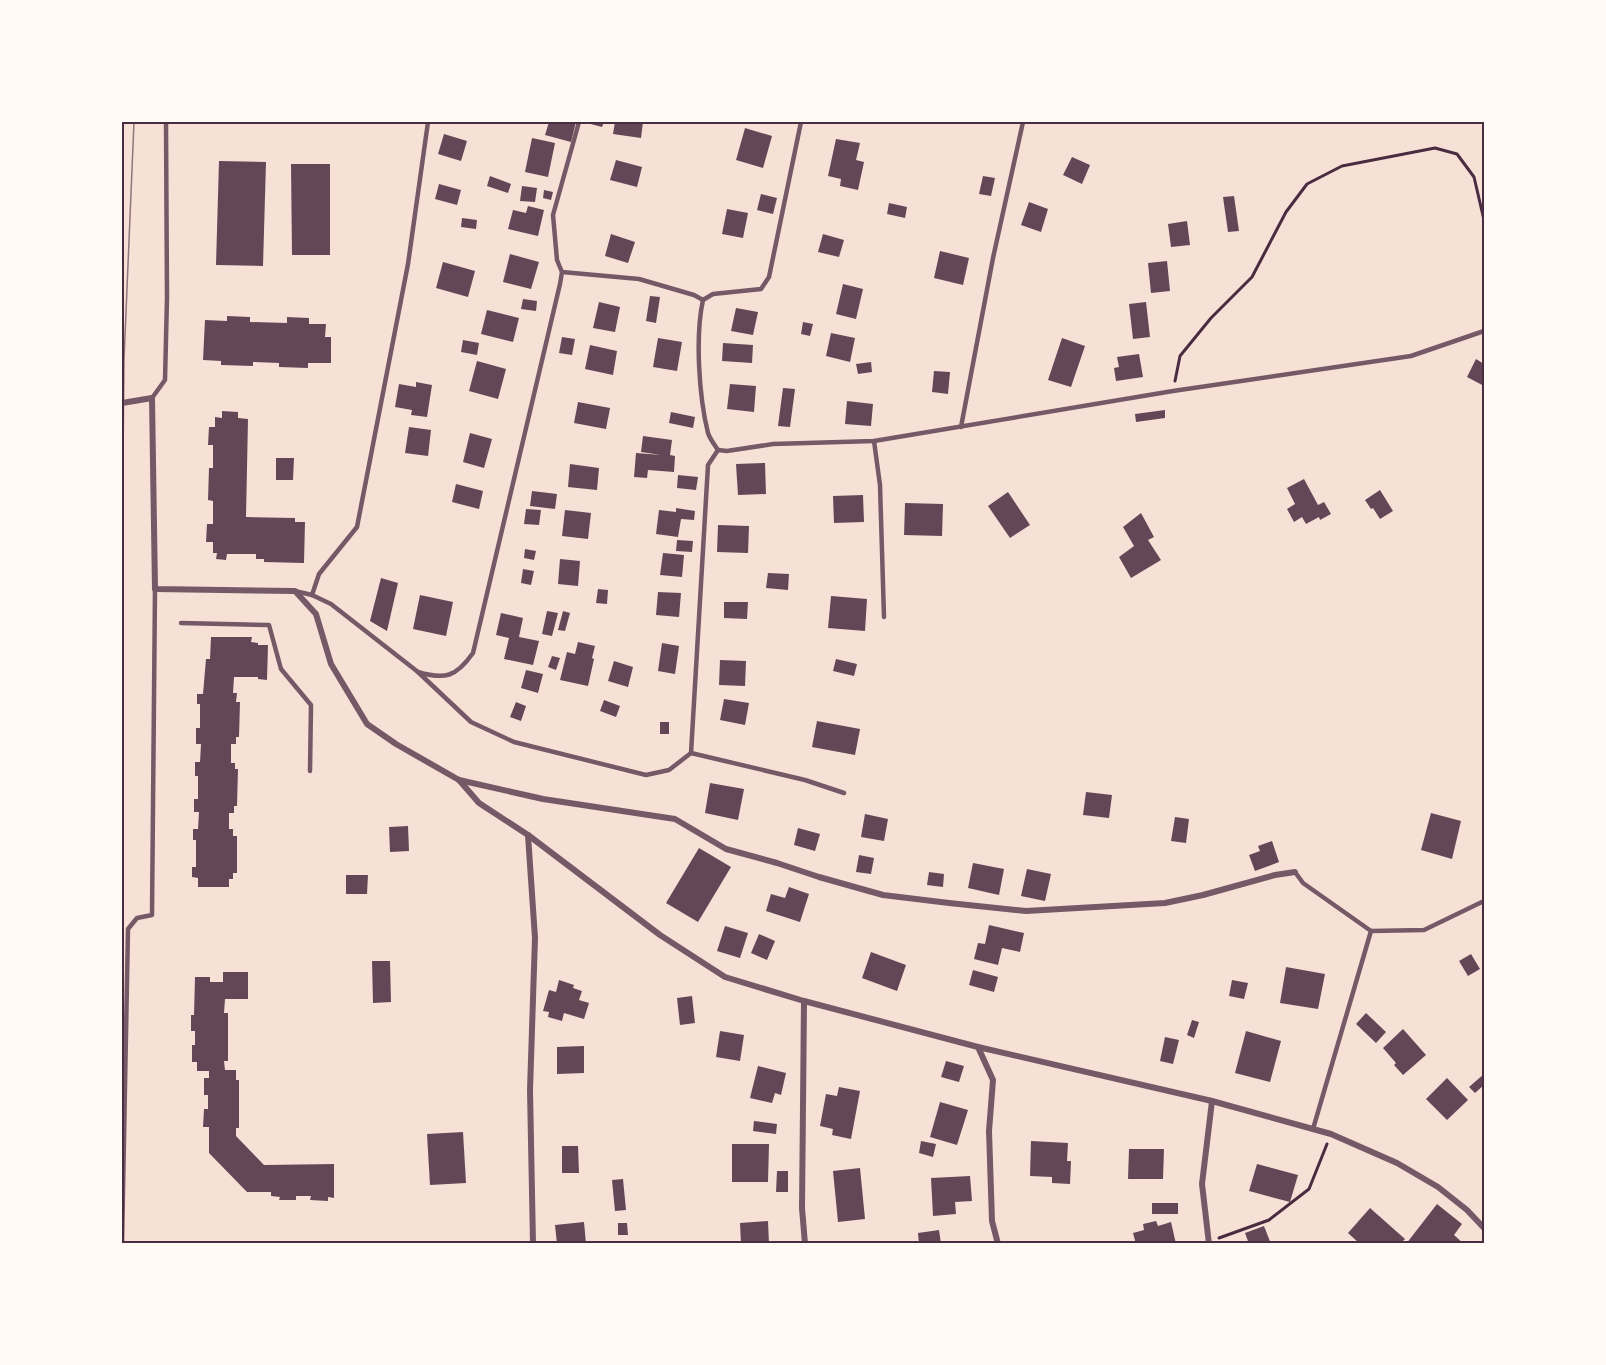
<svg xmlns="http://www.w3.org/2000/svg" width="1606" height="1365" font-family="'IBM Plex Serif',serif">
<rect width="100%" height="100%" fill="#f7e1d7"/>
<g fill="#644757">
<path d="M549,122h27l-5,20 -26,-7z"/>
<path d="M583,122h21l-2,5z"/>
<path d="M615,122h28l-2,16 -28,-4z"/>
<path d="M745,128l27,8 -9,32 -27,-8z"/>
<path d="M444,134l23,7 -6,20 -23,-7z"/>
<path d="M532,138l23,5 -7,34 -23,-5z"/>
<path d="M836,139l24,4 -4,17 8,2 -6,28 -18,-4 1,-7 -13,-3z"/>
<path d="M1072,157l18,8 -8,19 -19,-9z"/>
<path d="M616,160l26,7 -5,20 -27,-7z"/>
<path d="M219,161l47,1 -3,104 -47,-1z"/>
<path d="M291,164h39v91h-38z"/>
<path d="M490,176l21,8 -3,9 -21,-7z"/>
<path d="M983,176l12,2 -4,18 -12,-2z"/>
<path d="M439,184l22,6 -4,15 -22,-6z"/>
<path d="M522,186l15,2 -2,14 -15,-1z"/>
<path d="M544,190l9,2 -2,8 -8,-2z"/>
<path d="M761,194l16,4 -4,16 -16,-4z"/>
<path d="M1234,196l5,35 -11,1 -5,-35z"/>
<path d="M1029,202l19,7 -7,23 -20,-7z"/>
<path d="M889,203l18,4 -2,11 -18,-4z"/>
<path d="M528,206l16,4 -6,26 -30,-7 5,-19 13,3z"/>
<path d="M727,209l21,4 -5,25 -21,-4z"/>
<path d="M462,218l15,2 -1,9 -15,-2z"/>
<path d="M1187,221l3,24 -19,2 -3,-23z"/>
<path d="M611,234l24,8 -7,21 -23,-7z"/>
<path d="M823,234l21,6 -5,17 -21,-5z"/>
<path d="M940,251l29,7 -6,27 -29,-7z"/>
<path d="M510,254l29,8 -8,27 -28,-7z"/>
<path d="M1167,261l3,30 -19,2 -3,-30z"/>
<path d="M443,262l32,9 -7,26 -32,-9z"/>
<path d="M843,284l20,5 -7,30 -20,-5z"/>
<path d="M650,296l10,1 -4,26 -10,-2z"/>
<path d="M523,299l14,2 -1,10 -15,-2z"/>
<path d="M599,302l21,5 -5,25 -22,-4z"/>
<path d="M1146,302l4,35 -17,2 -4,-35z"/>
<path d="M736,308l22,4 -5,23 -22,-4z"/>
<path d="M487,310l32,8 -6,24 -32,-8z"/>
<path d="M227,316l23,1v5l37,1v-6l22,1v6h17l-1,13h6v26h-23v5l-29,-1v-4l-26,-1v4l-32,-1v-4l-18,-1 2,-40 22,1z"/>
<path d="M803,322l10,2 -3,12 -9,-2z"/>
<path d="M831,333l24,5 -5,24 -24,-6z"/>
<path d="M562,337l13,2 -3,16 -13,-2z"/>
<path d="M658,338l24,4 -5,29 -24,-4z"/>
<path d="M1062,338l23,8 -14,41 -23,-7z"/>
<path d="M463,340l16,3 -2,12 -16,-3z"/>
<path d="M723,343l30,2 -1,18 -30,-2z"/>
<path d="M590,345l27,6 -4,24 -28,-6z"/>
<path d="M1139,354l4,23 -27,4 -2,-13 5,-1 -2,-10z"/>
<path d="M1476,359l8,5v22l-17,-9z"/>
<path d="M477,361l29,8 -8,30 -29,-8z"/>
<path d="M871,362l1,10 -14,2 -2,-10z"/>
<path d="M934,371l16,1 -2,22 -16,-2z"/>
<path d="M416,382l16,3 -5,32 -16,-2 1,-5 -17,-3 4,-23 17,3z"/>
<path d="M730,384l26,2 -2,26 -27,-3z"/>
<path d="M783,388l12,1 -5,38 -12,-1z"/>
<path d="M847,401l26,3 -2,22 -26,-2z"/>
<path d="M578,402l32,6 -4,21 -32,-6z"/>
<path d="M1165,410v8l-29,4 -1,-8z"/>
<path d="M222,411l16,1v6l10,1 -2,98 49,1v4h10l-1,41 -40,-1v-3h-8v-5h-29l-1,6 -10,-1 1,-6h-4v-11h-7l1,-18h6v-23l-5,-1 1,-32h4v-23h-5l1,-18h6v-10l7,1z"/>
<path d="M671,412l24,5 -2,11 -24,-5z"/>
<path d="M409,427l22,3 -3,26 -23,-3z"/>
<path d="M470,433l22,6 -8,29 -21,-6z"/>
<path d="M643,436l29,4 -2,15 5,1 -1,16 -26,-2 -1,8 -13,-1 2,-24 25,2 -20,-3z"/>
<path d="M276,458h18l-1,22h-17z"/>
<path d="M765,463l1,31 -28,1 -2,-31z"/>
<path d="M570,464l29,4 -2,22 -29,-3z"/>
<path d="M678,475l20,2 -2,13 -19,-2z"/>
<path d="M1304,479l14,26 6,-3 7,12 -11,6 -1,-3 -13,7 -4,-7 -8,5 -7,-13 8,-5 -8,-16z"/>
<path d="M456,484l27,7 -4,18 -27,-7z"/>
<path d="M1380,490l13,21 -13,8 -7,-11 -2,1 -6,-9z"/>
<path d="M532,491l25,3 -2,15 -25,-3z"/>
<path d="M1008,492l22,33 -20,13 -22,-32z"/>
<path d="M863,495l1,27 -30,1 -1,-27z"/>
<path d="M905,503l38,1 -1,32 -38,-1z"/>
<path d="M676,508l19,3 -1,9 -13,-1 -3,18 -22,-3 3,-24 17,2z"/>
<path d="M526,509l15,1 -2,15 -15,-1z"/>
<path d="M565,510l26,3 -3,26 -26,-3z"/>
<path d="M1141,513l13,24 -6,3 13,20 -30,18 -12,-21 15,-11 -11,-19z"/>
<path d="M718,525l31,1 -1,27 -31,-1z"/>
<path d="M677,540l16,1 -1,11 -16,-1z"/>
<path d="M525,549l11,2 -2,9 -10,-2z"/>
<path d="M663,553l21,2 -2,22 -22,-2z"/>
<path d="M560,559l20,2 -2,25 -20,-2z"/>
<path d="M523,569l11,2 -3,14 -10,-2z"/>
<path d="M768,573l21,1 -1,16 -22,-2z"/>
<path d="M381,578l17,5 -11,48 -17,-10z"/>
<path d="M598,589l10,1 -1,14 -11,-1z"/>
<path d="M658,592l23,1 -2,24 -23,-2z"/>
<path d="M420,595l33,7 -7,34 -33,-7z"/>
<path d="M831,596l36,3 -2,32 -37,-3z"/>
<path d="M724,602h24l-1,17 -23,-1z"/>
<path d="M547,611l11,2 -6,23 -10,-2z"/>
<path d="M563,611l7,2 -5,18 -7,-1z"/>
<path d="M501,613l22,5 -4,19 20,4 -6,24 -29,-6 5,-21 -13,-3z"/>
<path d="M211,637h41l-1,5 7,1v2h10l-1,35 -9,-1v-2h-24l-1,16h4l-1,9h4l-1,35h-3v7h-5v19h4v6h3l-1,37h-3v7h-5v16h4v7h4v37h-4v6h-4v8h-31v-9l-6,-1v-10h4v-27h-3v-11h5l1,-17h-5v-13h4v-23h-3v-14h5l1,-18h-5v-16h4v-24h-3v-10h6l3,-35h4z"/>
<path d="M578,642l17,4 -3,12 2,1 -6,27 -28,-6 7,-28 8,2z"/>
<path d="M662,643l17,3 -4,28 -17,-3z"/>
<path d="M552,656l8,2 -4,12 -8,-3z"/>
<path d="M836,659l21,5 -3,12 -21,-5z"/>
<path d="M720,660l26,1 -1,25 -26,-1z"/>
<path d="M614,661l19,6 -5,20 -20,-6z"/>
<path d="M526,670l17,4 -5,19 -17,-5z"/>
<path d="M724,699l25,4 -4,22 -25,-5z"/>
<path d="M604,700l16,6 -4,11 -16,-6z"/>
<path d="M516,702l10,4 -5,15 -11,-4z"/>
<path d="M817,721l43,8 -5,26 -43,-8z"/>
<rect x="660" y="722" width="9" height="12"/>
<path d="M710,783l34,6 -6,31 -33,-7z"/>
<path d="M1086,792l26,3 -3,23 -26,-3z"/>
<path d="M1431,813l30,8 -9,38 -31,-9z"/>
<path d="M865,814l23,5 -4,22 -23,-4z"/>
<path d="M1175,817l14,2 -3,24 -15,-2z"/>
<path d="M408,826l1,25 -19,1 -1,-25z"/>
<path d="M798,828l22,6 -5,17 -21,-6z"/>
<path d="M1272,841l7,21 -24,9 -6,-16 11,-4 -2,-5z"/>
<path d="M699,848l32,19 -33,55 -32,-19z"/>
<path d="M859,855l15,3 -3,16 -15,-2z"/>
<path d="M973,863l31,6 -5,26 -31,-7z"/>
<path d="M1027,869l24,5 -6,27 -24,-5z"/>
<path d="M929,872l15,2 -1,13 -16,-2z"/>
<path d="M346,875h22l-1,19h-21z"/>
<path d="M789,887l20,7 -9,28 -34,-11 5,-17 14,4z"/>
<path d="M989,925l35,8 -4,19 -18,-4 -4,17 -24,-6 4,-16 7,1z"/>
<path d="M725,926l23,7 -8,25 -23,-7z"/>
<path d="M759,934l16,7 -8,19 -16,-7z"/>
<path d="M871,952l35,13 -9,26 -35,-13z"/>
<path d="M1471,954l9,15 -12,7 -9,-15z"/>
<path d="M372,961h18l1,41 -18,1z"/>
<path d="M1286,967l39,7 -7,35 -38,-6z"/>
<path d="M973,970l25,7 -4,15 -25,-7z"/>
<path d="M223,972h25v27h-23l-1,14h4v48h-4l1,9h11v10h3v48h-3v8l28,29 70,-1v34l-6,-1v4l-18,-1 1,-4h-15v4h-17l1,-3 -9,-1v-4h-24l-38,-39v-26h-6l1,-18h4v-14h-4v-17h5v-7h-12v-9h-5v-17h3v-14h-4v-16h3l1,-38h15v5h13z"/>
<path d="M559,980l15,5 -1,3 9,3 -3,9 10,3 -5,16 -20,-6 -2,8 -14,-4 1,-5 -6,-1 6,-21 7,2z"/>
<path d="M1232,980l16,3 -4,16 -15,-3z"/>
<path d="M692,996l3,27 -15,2 -3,-27z"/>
<path d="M1366,1013l20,19 -10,11 -20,-19z"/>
<path d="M1192,1020l7,2 -5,16 -7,-3z"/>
<path d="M1403,1029l23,26 -23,20 -9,-10 2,-2 -13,-15z"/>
<path d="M720,1031l24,4 -4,26 -24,-4z"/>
<path d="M1246,1031l35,10 -11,41 -35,-9z"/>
<path d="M1165,1037l14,3 -6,24 -13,-3z"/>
<path d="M584,1046v27l-27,1v-27z"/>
<path d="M946,1061l18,5 -5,16 -18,-5z"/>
<path d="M758,1066l28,7 -5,22 -6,-2 -3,10 -22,-5z"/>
<path d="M1484,1074v11l-9,8 -6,-6z"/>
<path d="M1447,1078l21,22 -21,20 -21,-21z"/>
<path d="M839,1087l21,4 -9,48 -19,-4 1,-6 -13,-3 6,-32 11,2z"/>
<path d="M940,1102l28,8 -11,35 -27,-8z"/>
<path d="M754,1121l23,3 -1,10 -23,-3z"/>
<path d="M463,1132l3,51 -36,2 -3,-51z"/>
<path d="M921,1141l15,3 -3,13 -14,-4z"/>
<path d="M1031,1141l37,2 -1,18h4l-1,23 -18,-1v-6l-22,-1z"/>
<path d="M732,1144h37l-1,38h-36z"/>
<path d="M562,1146h16l1,27h-17z"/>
<path d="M1129,1149h35l-1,30h-35z"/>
<path d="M1257,1164l41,11 -8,27 -41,-11z"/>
<path d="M860,1168l5,51 -27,3 -5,-51z"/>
<path d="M777,1171h11v21h-12z"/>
<path d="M970,1176l2,25 -17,1 1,12 -23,2 -2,-38z"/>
<path d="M623,1179l3,31 -11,1 -3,-31z"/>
<rect x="1152" y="1203" width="26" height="11"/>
<path d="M1437,1204l25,20 -8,11 10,9h-58z"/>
<path d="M1370,1208l35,31 -5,5h-40l-12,-11z"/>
<path d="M768,1221l1,23h-28l-1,-21z"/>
<path d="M1156,1221l2,5 13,-4 5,22h-40l-3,-11 11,-3 -1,-6z"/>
<path d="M584,1222l2,22h-29l-2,-19z"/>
<path d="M618,1223h9l1,12h-10z"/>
<path d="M1264,1226l7,18h-22l-4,-11z"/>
<path d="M939,1230l2,14h-22l-1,-11z"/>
</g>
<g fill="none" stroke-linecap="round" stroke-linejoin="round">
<g stroke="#4a2c40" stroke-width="3">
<path d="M1175,381l5,-25 31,-38 41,-41 34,-65 21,-28 35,-18 93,-18 22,6 17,23 10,43"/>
<path d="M1219,1238l50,-18 40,-31 18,-45"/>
</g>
<g stroke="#755966" stroke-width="4.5">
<path d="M562,272l77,7 55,16 9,5"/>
<path d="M152,398l13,-18 2,-82 -1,-176"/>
<path d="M961,427l32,-169 30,-136"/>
<path d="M874,441l6,44 4,132"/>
<path d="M718,450l9,1 46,-7 101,-3 299,-50 238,-35 73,-25"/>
<path d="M718,450c-4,-6 -8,-11 -10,-17 -9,-36 -13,-97 -5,-133l10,-6 48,-5 8,-12 32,-155"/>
<path d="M295,591l17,4 19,9 87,68 53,50 43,20 132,33 23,-5 22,-17"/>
<path d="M312,595l7,-21 38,-47 51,-263 20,-142"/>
<path d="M181,623l88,2 12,44 30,36 -1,66"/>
<path d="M418,672c27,8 38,5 55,-19l87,-369 2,-12 -5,-12 -4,-45 26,-93"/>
<path d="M691,753l17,-288 10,-15"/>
<path d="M691,753l114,27 39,13"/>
<path d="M1295,872l8,11 68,48 53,-1 60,-29"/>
<path d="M1313,1129l58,-198"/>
<path d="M122,1244l6,-315 9,-11 15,-3 3,-326"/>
</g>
<g stroke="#755966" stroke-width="6">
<path d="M122,403l30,-5 3,191 140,2 21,23 15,50 36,60 29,20 63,36 84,19 132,20 51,30 51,14 42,14 64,18 66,8 77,8 139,-8 38,-8 72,-20 20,-3"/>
<path d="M459,780l20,23 49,32 132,100 65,42 79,24 174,46 234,54 119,33 66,29 41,24 29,23 17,18"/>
<path d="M528,835l7,103 -5,152 3,154"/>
<path d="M804,1001l-2,207 3,36"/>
<path d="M978,1047l15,33 -4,51 3,90 6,23"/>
<path d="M1209,1244l-7,-60 10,-83"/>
</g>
<g stroke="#8f747c" stroke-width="1.5">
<path d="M122,171l1,-49"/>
<path d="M122,563l2,-203 10,-238"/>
</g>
</g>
<rect width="1606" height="1365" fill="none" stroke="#fffaf5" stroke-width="246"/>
<rect x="123" y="123" width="1360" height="1119" fill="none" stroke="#4a2c40" stroke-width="2"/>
</svg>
